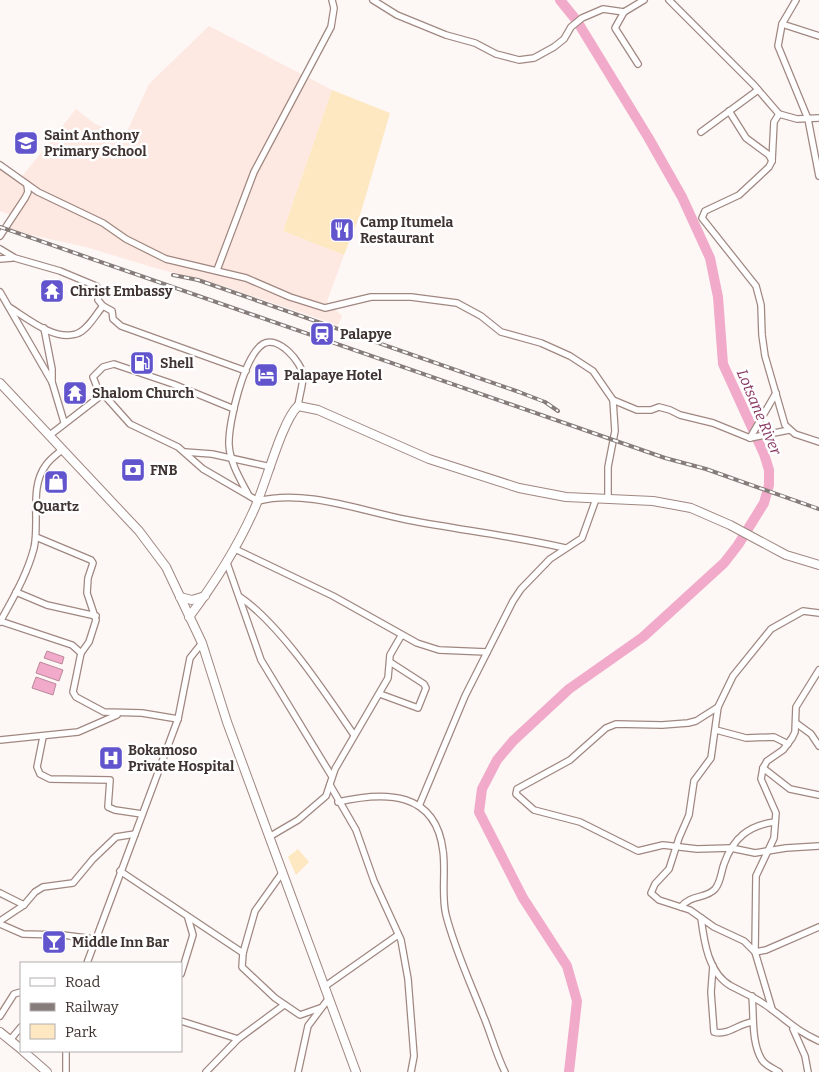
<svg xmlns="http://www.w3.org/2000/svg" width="819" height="1072" font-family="Bitter,serif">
<rect width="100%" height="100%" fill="#fdf7f5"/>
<path fill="#fee8e2" d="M209,26l123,64 -49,141 61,24 -17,46 15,15 -4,9 -121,-41 -62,-16 -69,-21 -82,-18 9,-13 -13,-5v-46l20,14 56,-70 19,15 30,12 24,-52z"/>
<g fill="#fee8c2">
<path d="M332,90l58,23 -29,99 -17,43 -61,-24z"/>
<path d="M298,849l11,13 -13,13 -8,-18z"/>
</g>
<g fill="#f1aac9" stroke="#bc879b">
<path d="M47,651l17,6 -2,7 -18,-6z"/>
<path d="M40,662l23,8 -4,11 -23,-8z"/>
<path d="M36,677l20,7 -3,11 -21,-7z"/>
</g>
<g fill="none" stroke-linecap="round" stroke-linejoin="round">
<path stroke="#f1aac9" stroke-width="10" d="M560,0l17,21 71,116 34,60 28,61 8,39 5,67 41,90 5,16v15l-5,18 -26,42 -14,18 -81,74 -74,52 -56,52 -16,19 -15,29 -3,23 44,86 44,68 10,35 -8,71"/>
<defs>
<g id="street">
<path d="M373,0l24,15 49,20 29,8 21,11 23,6 15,-2 20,-11 10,-8 7,-12 11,-9 21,-9 21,3 20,-12"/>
<path d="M669,0l85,85 25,29 18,5 22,-1"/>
<path d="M796,0l-14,24 -4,22 30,73 11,57"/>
<path d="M624,12l-9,16 23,36"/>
<path d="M782,24l37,12"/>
<path d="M729,111l17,27 23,17 3,6"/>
<path d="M779,114l-5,8 -2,39 -3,6 -30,28 -34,16 -3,7 54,68 5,19 1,30 3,21 20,69 10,9 24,8"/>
<path d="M701,132l57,-42"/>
<path d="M0,165l38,27 65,31 23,16 40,20 80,19 44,19 35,11 46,-11h40l46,6 24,13 20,16 40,11 29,13 23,15 20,29 2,31 -7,36v32"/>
<path d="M0,236l25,-38 3,-6 -1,-7"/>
<path d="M0,249l15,9 45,13 36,15 3,4 -1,10 5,6 9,5 1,8 8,7 125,45"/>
<path d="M0,259l12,-1"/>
<path d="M217,270l37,-98 77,-145 3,-19 -2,-8"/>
<path d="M0,292l52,90 12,40"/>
<path d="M9,307c18,11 45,34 67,27 11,-3 20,-20 27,-28"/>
<path d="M44,328l8,41v13"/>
<path d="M613,400l24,10h14l8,-3 11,3 10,5 33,8 37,15 39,-8"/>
<path d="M234,409l-61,-25 -59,-20 -11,3 -10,10 4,10 33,37 48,23 25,22 55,32c48,-12 103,10 150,19 52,10 105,16 157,28"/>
<path d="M50,435l53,-41"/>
<path d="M750,438l26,-45"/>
<path d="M185,452l27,2 59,13"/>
<path d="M248,494c-8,-15 -18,-32 -19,-49 -1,-22 15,-89 34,-101 15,-9 39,18 40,32 0,9 -4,21 -5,30"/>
<path d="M36,537l55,23 2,3 -5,15 -1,15 9,27 -7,22 -8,11 -8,39 3,5 28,15 38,1 36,6"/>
<path d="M235,549l98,47 84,47 22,7 48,2"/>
<path d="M227,563l34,97 70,115"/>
<path d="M16,592l31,13 49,11"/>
<path d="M240,597c41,28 86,97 114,138"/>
<path d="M819,613l-16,-2 -32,18 -38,47 -15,31 -7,51 -17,23 -5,34 -10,23 -10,31 -14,15 -4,9 8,7 31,10 24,17 30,14 11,11 11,-2 53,-23"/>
<path d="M0,621l72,24 9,8"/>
<path d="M0,622c13,-24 27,-47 34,-74 6,-26 -5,-61 12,-83 4,-6 11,-11 17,-16"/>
<path d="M380,694l38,14 8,-20 -2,-4 -34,-22"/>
<path d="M718,707l-22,14 -8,2 -26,2 -46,-1 -10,4 -36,32 -53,29 -1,5 18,16 46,12 58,29 25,-6 34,4 34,-1 24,5 31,-5 33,-2"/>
<path d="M796,723l15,11 8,12"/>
<path d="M716,730l30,8 28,-1 14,7"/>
<path d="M43,737l-6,30 3,7 10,5 60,1 -2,27 7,3 27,4"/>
<path d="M0,740l78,-8 39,-17"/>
<path d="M763,768l27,21 29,6"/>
<path d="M330,785l26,45 18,51 27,59 7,39 6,77 -3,16"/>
<path d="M338,802c47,-11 98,-11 105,49 3,21 -2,44 3,64 9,35 24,67 37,100 8,19 13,39 22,57"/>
<path d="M419,806l46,-110 48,-95 8,-12 29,-30 32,-21 14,-39"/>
<path d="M269,837l29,-17 28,-24 9,-27 53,-91 2,-23 11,-19"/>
<path d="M120,871l123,82"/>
<path d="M282,873l-27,38 -12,42 -1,14 33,31 25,17 20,-7"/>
<path d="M0,893l24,12"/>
<path d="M681,907c10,-13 25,-8 34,-18 6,-7 6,-17 9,-25 9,-26 25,-39 51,-42"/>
<path d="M701,918c3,23 7,55 30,68 13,7 28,13 40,23 18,13 26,22 48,32"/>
<path d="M0,921l24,-16 11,-13 8,-5 30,-4 20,-24 23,-22 19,-3"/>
<path d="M0,924l23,10 40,1 31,4"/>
<path d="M87,963l91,-244 12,-61 12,-15"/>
<path d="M713,966l-2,26 3,40c14,4 25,-9 39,-10"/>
<path d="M181,974l12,-39 -5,-17"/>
<path d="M324,987l74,-52"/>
<path d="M752,996c2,19 -1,47 10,64 4,6 11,8 17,12"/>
<path d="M772,1009l-17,-57 1,-76 18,-38 2,-25 -15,-34 2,-11 4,-7 16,-11 9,-12 3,-6 1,-25 23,-37"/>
<path d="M0,1016l14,-22 7,-2"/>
<path d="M181,1021l57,18"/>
<path d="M793,1029l12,27 3,16"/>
<path d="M10,1040l11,-13"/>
<path d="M66,1072v-21"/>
<path d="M206,1072l32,-33 46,-34"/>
<path d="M298,1072l10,-46 21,-28"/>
</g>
<g id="secondary">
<path d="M0,383l139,148 27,36 36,76 25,79 129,350"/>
<path d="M180,597l12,3 13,-4"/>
<path d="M189,617c25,-33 47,-67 64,-105 12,-24 28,-90 45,-106l20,4 111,49 90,29 47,9 87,4 38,7 39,17 56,30 33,10"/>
<path d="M0,1032l21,17"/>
<path d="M23,1051l24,21"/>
</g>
</defs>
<use href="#street" stroke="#a08780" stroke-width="8"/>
<use href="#secondary" stroke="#a08780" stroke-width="10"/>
<use href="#street" stroke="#fff" stroke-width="5.5"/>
<use href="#secondary" stroke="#fff" stroke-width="8"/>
<defs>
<g id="rail">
<path d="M0,227l665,231 41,11 113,40"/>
<path d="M173,275l25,5 321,112 26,10 13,9"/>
</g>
</defs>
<use href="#rail" stroke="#867d7b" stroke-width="4"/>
<use href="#rail" stroke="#fff" stroke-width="2" stroke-dasharray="5.5" stroke-linecap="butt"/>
</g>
<defs>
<symbol id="school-square" viewBox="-11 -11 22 22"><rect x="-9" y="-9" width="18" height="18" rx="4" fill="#6154cd" stroke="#fff"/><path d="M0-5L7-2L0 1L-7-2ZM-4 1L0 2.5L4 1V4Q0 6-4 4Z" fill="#fff"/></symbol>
<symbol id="restaurant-square" viewBox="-11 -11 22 22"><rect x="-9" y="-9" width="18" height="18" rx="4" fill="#6154cd" stroke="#fff"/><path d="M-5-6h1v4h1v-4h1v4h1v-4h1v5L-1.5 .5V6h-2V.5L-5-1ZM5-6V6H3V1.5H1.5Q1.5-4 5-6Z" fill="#fff"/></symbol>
<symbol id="temple-square" viewBox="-11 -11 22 22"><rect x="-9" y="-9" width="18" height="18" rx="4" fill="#6154cd" stroke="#fff"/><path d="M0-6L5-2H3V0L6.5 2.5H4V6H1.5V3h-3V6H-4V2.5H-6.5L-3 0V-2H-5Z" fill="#fff"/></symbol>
<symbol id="station-square" viewBox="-11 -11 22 22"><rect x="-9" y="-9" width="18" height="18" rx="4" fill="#6154cd" stroke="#fff"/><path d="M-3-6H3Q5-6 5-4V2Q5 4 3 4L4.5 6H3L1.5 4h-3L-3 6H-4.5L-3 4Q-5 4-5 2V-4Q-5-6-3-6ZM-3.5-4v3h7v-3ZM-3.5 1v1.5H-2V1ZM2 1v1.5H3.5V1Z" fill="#fff"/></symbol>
<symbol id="fuel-square" viewBox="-11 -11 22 22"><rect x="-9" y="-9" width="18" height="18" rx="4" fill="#6154cd" stroke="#fff"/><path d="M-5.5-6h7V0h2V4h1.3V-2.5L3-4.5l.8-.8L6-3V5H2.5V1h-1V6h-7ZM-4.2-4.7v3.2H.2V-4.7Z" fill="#fff"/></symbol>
<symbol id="hotel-square" viewBox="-11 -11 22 22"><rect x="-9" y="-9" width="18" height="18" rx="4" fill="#6154cd" stroke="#fff"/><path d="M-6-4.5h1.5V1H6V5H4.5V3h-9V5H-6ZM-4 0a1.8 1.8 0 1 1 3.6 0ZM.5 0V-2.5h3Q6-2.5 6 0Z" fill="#fff"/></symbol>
<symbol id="bank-square" viewBox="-11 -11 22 22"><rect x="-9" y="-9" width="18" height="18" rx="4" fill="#6154cd" stroke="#fff"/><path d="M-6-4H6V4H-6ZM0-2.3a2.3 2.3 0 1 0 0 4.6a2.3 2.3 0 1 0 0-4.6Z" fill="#fff"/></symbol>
<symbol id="shop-square" viewBox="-11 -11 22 22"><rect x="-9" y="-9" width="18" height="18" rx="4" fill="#6154cd" stroke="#fff"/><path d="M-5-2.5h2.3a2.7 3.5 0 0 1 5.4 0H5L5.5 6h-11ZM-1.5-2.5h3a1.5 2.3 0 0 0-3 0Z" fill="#fff"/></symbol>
<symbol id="hospital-square" viewBox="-11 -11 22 22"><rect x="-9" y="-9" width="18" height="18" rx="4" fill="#6154cd" stroke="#fff"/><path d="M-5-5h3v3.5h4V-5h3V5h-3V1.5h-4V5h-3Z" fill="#fff"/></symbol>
<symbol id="bar-square" viewBox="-11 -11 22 22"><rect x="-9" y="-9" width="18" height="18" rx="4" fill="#6154cd" stroke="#fff"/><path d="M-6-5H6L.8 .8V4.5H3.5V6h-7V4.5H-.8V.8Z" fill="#fff"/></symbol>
</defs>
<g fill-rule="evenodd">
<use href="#school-square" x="12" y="129" width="28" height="28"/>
<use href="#restaurant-square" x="328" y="216" width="28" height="28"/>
<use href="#temple-square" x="38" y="277" width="28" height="28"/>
<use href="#station-square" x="308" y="320" width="28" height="28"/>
<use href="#fuel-square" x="128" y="349" width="28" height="28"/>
<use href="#hotel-square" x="252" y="361" width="28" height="28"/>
<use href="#temple-square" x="61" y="379" width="28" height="28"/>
<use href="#bank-square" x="119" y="456" width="28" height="28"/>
<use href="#shop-square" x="42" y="468" width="28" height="28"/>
<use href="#hospital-square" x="97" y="744" width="28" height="28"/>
<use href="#bar-square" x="40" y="928" width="28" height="28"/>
</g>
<g text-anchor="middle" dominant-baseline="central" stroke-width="5" stroke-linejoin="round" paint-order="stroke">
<g font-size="14" font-weight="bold" fill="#3f3431" stroke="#fff" text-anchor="start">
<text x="44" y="135">Saint Anthony<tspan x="44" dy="16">Primary School</tspan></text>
<text x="360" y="222">Camp Itumela<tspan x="360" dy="16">Restaurant</tspan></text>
<text x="70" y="291">Christ Embassy</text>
<text x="340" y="334">Palapye</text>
<text x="160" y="363">Shell</text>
<text x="284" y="375">Palapaye Hotel</text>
<text x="92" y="393">Shalom Church</text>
<text x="150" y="470">FNB</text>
<text x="56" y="506" text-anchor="middle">Quartz</text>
<text x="128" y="750">Bokamoso<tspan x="128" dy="16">Private Hospital</tspan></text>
<text x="72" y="942">Middle Inn Bar</text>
</g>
<g font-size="15" font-style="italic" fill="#86345f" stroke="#fff">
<text transform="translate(759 412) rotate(67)">Lotsane River</text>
</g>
</g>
<rect x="20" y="962" width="162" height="90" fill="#ffffff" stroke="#b2aead"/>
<rect x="30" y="978" width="25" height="8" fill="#ffffff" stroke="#b2aead"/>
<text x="65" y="987" font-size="15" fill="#3f3431">Road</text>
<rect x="30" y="1003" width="25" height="8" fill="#867d7b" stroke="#b2aead"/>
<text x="65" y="1012" font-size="15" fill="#3f3431">Railway</text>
<rect x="30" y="1024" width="25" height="15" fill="#fee8c2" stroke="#b2aead"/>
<text x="65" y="1037" font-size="15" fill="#3f3431">Park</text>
</svg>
